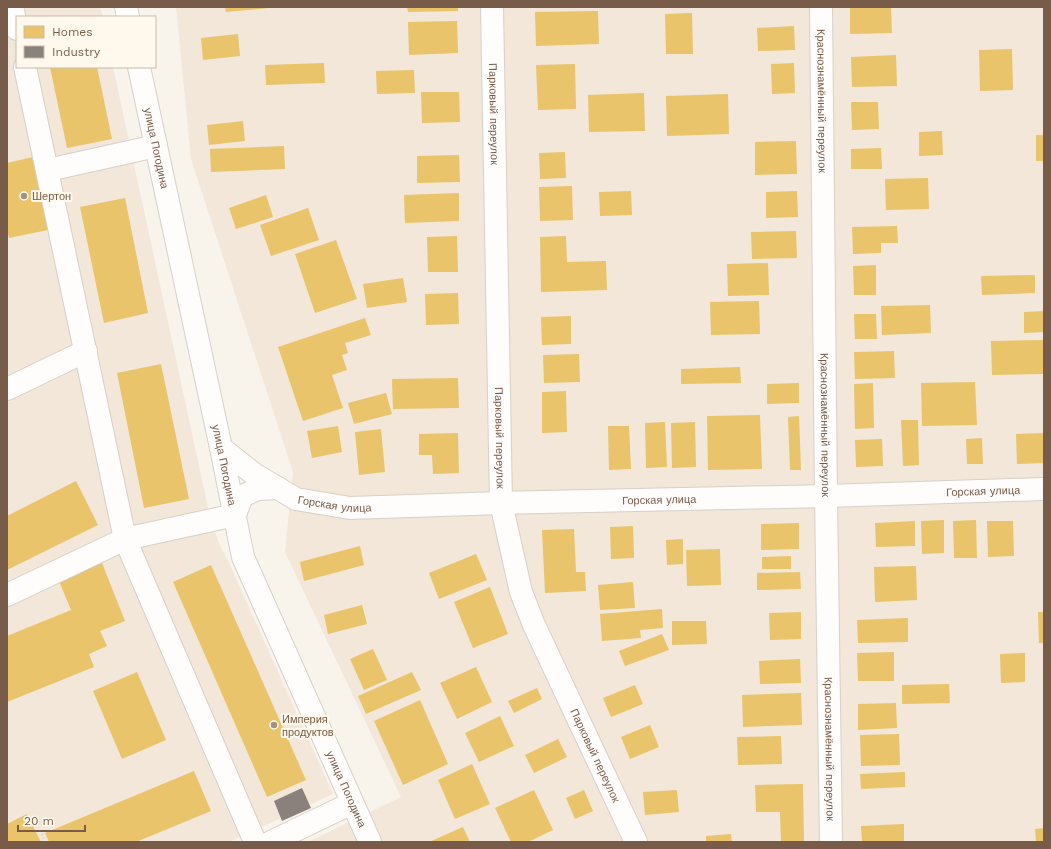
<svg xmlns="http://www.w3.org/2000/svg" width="1051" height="849" font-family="'Work Sans',sans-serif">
<rect width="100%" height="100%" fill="#f8f4eb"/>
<g fill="#f2e7d8">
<path d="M7,7h93l3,10h-86v50h96l97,450 8,24 11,22 104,231 -104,48h-222z"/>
<path d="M176,7h868v835h-736l93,-45 -116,-245 8,-80 -102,-313z"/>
</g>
<g fill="#e9c46a">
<path d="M225,7h44v1l-43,4z"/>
<path d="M407,7h51v4l-50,1z"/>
<path d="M850,7h41l1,26 -42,1z"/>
<path d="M598,11l1,33 -63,2 -1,-34z"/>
<path d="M692,13l1,41h-27l-1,-40z"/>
<path d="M457,21l1,32 -49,2 -1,-33z"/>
<path d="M794,26l1,24 -37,1 -1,-23z"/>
<path d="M238,34l2,22 -37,4 -2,-22z"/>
<path d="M1012,49l1,41 -33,1 -1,-41z"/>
<path d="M896,55l1,31 -45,1 -1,-30z"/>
<path d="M324,63l1,20 -59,2 -1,-20z"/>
<path d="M794,63l1,30 -23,1 -1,-30z"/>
<path d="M575,64l1,45 -38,1 -2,-45z"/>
<path d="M50,67h47l15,72 -45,9z"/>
<path d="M414,70l1,23 -38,1 -1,-23z"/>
<path d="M421,92h38l1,30 -38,1z"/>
<path d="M644,93l1,38 -56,1 -1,-37z"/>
<path d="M728,94l1,40 -62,2 -1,-40z"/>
<path d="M851,102h27l1,27 -27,1z"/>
<path d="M243,121l2,20 -36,4 -2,-20z"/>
<path d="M942,131l1,24 -24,1v-24z"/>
<rect x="1036" y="135" width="8" height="26"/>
<path d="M796,141l1,33 -42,1v-33z"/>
<path d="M284,146l1,23 -74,3 -1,-23z"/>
<path d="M881,148l1,21h-31v-20z"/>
<path d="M565,152l1,26 -26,1 -1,-26z"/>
<path d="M459,155l1,27 -43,1v-27z"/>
<path d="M33,157l15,73 -39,8 -2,-9v-66z"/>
<path d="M928,178l1,31 -43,1 -1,-31z"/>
<path d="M572,186l1,34 -33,1 -1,-34z"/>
<path d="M631,191l1,24 -32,1 -1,-24z"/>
<path d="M797,191l1,26 -32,1v-26z"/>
<path d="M459,193v28l-54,2 -1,-28z"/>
<path d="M266,195l7,22 -37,12 -7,-21z"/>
<path d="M125,198l23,115 -44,10 -24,-116z"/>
<path d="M308,208l11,32 -48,16 -11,-31z"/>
<path d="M897,226l1,17h-17v10l-28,1 -1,-27z"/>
<path d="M796,231l1,27 -45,1 -1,-27z"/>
<path d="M457,236l1,36h-30l-1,-35z"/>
<path d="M566,236l1,26 39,-1 1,29 -66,2 -1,-55z"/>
<path d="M336,240l21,59 -42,14 -20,-59z"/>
<path d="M768,263l1,32 -41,1 -1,-32z"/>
<path d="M876,265v30h-22l-1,-29z"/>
<path d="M1035,275v18l-53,2 -1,-19z"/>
<path d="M403,278l4,24 -40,6 -4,-24z"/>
<path d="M458,293l1,31 -33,1 -1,-31z"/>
<path d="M759,301l1,33 -49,1 -1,-33z"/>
<path d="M930,305l1,28 -49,2 -1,-29z"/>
<path d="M1044,311v21l-20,1v-21z"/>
<path d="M854,314h22l1,25h-22z"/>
<path d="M571,316v28l-29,1 -1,-28z"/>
<path d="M365,318l6,17 -26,8 3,10 -6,2 5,15 -15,5 11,33 -40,13 -25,-74z"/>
<path d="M1044,340v34l-52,1 -1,-34z"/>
<path d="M894,351l1,27 -40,1 -1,-27z"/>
<path d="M579,354l1,28 -36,1 -1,-28z"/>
<path d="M161,364l28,135 -45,9 -27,-135z"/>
<path d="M740,367l1,16 -60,1v-15z"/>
<path d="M458,378l1,30 -66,1 -1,-30z"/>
<path d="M975,382l2,43 -55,1 -1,-43z"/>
<path d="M799,383v20l-32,1v-20z"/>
<path d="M873,383l1,45 -19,1 -1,-45z"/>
<path d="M566,391l1,41 -25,1v-41z"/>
<path d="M386,393l6,21 -38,10 -6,-21z"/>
<path d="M760,415l2,54 -54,1 -1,-54z"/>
<path d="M799,416l2,54h-11l-2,-53z"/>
<path d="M901,420h17l1,45 -16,1z"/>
<path d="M665,422l2,45 -21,1 -1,-45z"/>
<path d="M695,422l1,45 -24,1 -1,-45z"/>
<path d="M338,426l4,26 -30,6 -5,-27z"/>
<path d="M608,426h21l2,43 -22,1z"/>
<path d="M381,429l4,43 -26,3 -4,-43z"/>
<path d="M458,433l1,40 -26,1 -1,-19h-13v-21z"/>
<path d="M1044,433v30l-27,1 -1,-30z"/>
<path d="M982,438l1,26h-16l-1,-25z"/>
<path d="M882,439l1,27 -27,1 -1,-27z"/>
<path d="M76,481l22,44 -91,45v-54z"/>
<path d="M944,520v33l-22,1 -1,-33z"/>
<path d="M976,520l1,38h-23l-1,-37z"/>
<path d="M915,521v25l-39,1 -1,-24z"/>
<path d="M987,521h26l1,35 -26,1z"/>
<path d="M799,523v26l-38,1v-26z"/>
<path d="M633,526l1,32 -23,1 -1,-32z"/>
<path d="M574,529l2,43h9l1,19 -41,2 -3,-63z"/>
<path d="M683,539v25l-16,1 -1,-25z"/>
<path d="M360,546l4,19 -60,16 -4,-19z"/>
<path d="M720,549l1,36 -34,1 -1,-36z"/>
<path d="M476,554l11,26 -48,19 -10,-26z"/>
<path d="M791,556v13h-29v-12z"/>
<path d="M102,563l23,58 -25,10 7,15 -18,8 5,13 -87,35v-66l64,-26 -12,-29z"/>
<path d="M211,565l95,215 -39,17 -94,-215z"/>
<path d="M916,566l1,34 -42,2 -1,-35z"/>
<path d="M800,572l1,17 -44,1v-17z"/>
<path d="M633,582l2,26 -35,2 -2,-25z"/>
<path d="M490,587l18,47 -35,14 -19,-46z"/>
<path d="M362,605l5,19 -39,10 -4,-19z"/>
<path d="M662,609l1,19 -23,2 1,8 -39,3 -2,-27z"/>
<path d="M801,612v27l-31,1 -1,-27z"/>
<path d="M1038,612h6v31h-5z"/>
<path d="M908,618v24l-50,1 -1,-23z"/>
<path d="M672,621h34l1,23 -35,1z"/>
<path d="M662,634l7,16 -44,16 -6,-15z"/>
<path d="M373,649l14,31 -23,10 -14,-31z"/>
<path d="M894,652v29h-36l-1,-28z"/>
<path d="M1025,653v29l-24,1 -1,-29z"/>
<path d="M800,659l1,24 -41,1 -1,-23z"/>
<path d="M476,667l16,35 -35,17 -17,-36z"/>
<path d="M137,672l29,68 -44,19 -29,-68z"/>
<path d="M412,672l9,18 -55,24 -8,-18z"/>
<path d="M949,684l1,19 -48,1v-19z"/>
<path d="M635,685l8,19 -32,13 -8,-19z"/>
<path d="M537,688l5,11 -28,14 -6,-12z"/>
<path d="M801,693l1,32 -59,2 -1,-32z"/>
<path d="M420,700l28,64 -45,21 -29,-64z"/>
<path d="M896,703l1,25 -39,2v-26z"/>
<path d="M500,716l14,30 -35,16 -14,-29z"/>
<path d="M650,725l9,22 -29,12 -9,-22z"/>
<path d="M899,734l1,31 -39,1 -1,-31z"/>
<path d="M781,736l1,28 -44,1 -1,-28z"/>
<path d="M558,739l9,18 -33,16 -9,-18z"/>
<path d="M472,764l18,40 -35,15 -17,-39z"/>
<path d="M194,771l17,40 -75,31h-87l-4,-9z"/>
<path d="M905,772v15l-44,2 -1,-15z"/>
<path d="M803,784l1,58h-23l-1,-30h-24l-1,-27z"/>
<path d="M534,790l19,40 -25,12h-17l-16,-34z"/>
<path d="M584,790l9,21 -18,8 -9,-21z"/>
<path d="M677,790l2,22 -34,3 -2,-23z"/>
<path d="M27,814l14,28h-34v-18z"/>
<path d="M904,824v18h-42l-1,-16z"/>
<path d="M463,827l7,15h-41z"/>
<path d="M1044,828v14h-8l-1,-13z"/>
<path d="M731,834l1,8h-26v-6z"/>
</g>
<path fill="#8a817c" d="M302,788l9,20 -29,13 -8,-20z"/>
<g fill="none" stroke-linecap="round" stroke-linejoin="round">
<defs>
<g id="minor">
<path d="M12,7l5,22"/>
<path d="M126,7l2,10"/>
<path id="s1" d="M492,7l9,496 20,89 13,33 102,217"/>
<path id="s2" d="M821,7l5,489 5,346"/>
<path d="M25,67l100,472 130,303"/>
<path id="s3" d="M139,67l82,381 22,109 127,285"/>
<path d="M48,170l108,-24"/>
<path d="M7,389l79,-38"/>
<path id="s4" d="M221,448l33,26 42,25 54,9 151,-5 325,-7 218,-7"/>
<path d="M7,595l118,-56 110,-24 7,-19 16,-7 20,-1"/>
<path d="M271,842l81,-39"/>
</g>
</defs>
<use href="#minor" stroke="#d6d0c8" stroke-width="24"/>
<path stroke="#dad3cd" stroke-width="2.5" stroke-dasharray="1 3" stroke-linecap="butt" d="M42,834l3,8"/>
<use href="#minor" stroke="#fefdfc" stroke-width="22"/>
</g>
<g fill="#a59181" stroke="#fff9ed" stroke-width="1.5">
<circle cx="24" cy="196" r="4"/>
<circle cx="274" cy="725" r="4"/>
</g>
<g text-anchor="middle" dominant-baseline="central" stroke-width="4" stroke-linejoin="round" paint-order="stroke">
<g font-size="11" fill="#785b48" stroke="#fff9ed">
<text stroke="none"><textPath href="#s2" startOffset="94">Краснознамённый переулок</textPath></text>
<text stroke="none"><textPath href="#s1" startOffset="107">Парковый переулок</textPath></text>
<text stroke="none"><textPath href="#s3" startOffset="83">улица Погодина</textPath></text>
<text stroke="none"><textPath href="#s2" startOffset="418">Краснознамённый переулок</textPath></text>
<text stroke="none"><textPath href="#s1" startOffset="431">Парковый переулок</textPath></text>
<text stroke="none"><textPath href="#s3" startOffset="407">улица Погодина</textPath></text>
<text stroke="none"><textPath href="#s4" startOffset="779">Горская улица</textPath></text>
<text stroke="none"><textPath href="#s4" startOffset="455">Горская улица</textPath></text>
<text stroke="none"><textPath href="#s4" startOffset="130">Горская улица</textPath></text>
<text stroke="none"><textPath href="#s2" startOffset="742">Краснознамённый переулок</textPath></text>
<text stroke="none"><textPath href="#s1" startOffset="767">Парковый переулок</textPath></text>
<text stroke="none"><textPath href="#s3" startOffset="755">улица Погодина</textPath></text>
</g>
<g font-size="11" fill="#785b48" stroke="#fff9ed" text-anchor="start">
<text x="32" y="196">Шертон</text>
<text x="282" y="719">Империя<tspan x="282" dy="13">продуктов</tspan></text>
</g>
</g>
<rect width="1051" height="849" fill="none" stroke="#785b48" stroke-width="16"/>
<rect x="16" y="16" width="140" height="52" fill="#fff9ed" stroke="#c9baab"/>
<rect x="24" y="26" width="20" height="12" fill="#e9c46a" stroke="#c9baab"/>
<text x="52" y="36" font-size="12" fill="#785b48">Homes</text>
<rect x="24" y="46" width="20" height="12" fill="#8a817c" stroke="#c9baab"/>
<text x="52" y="56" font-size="12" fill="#785b48">Industry</text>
<path d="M18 825v6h67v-6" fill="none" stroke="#785b48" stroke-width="2"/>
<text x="24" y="825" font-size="12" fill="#785b48" stroke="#fff9ed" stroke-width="3" paint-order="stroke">20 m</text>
</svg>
